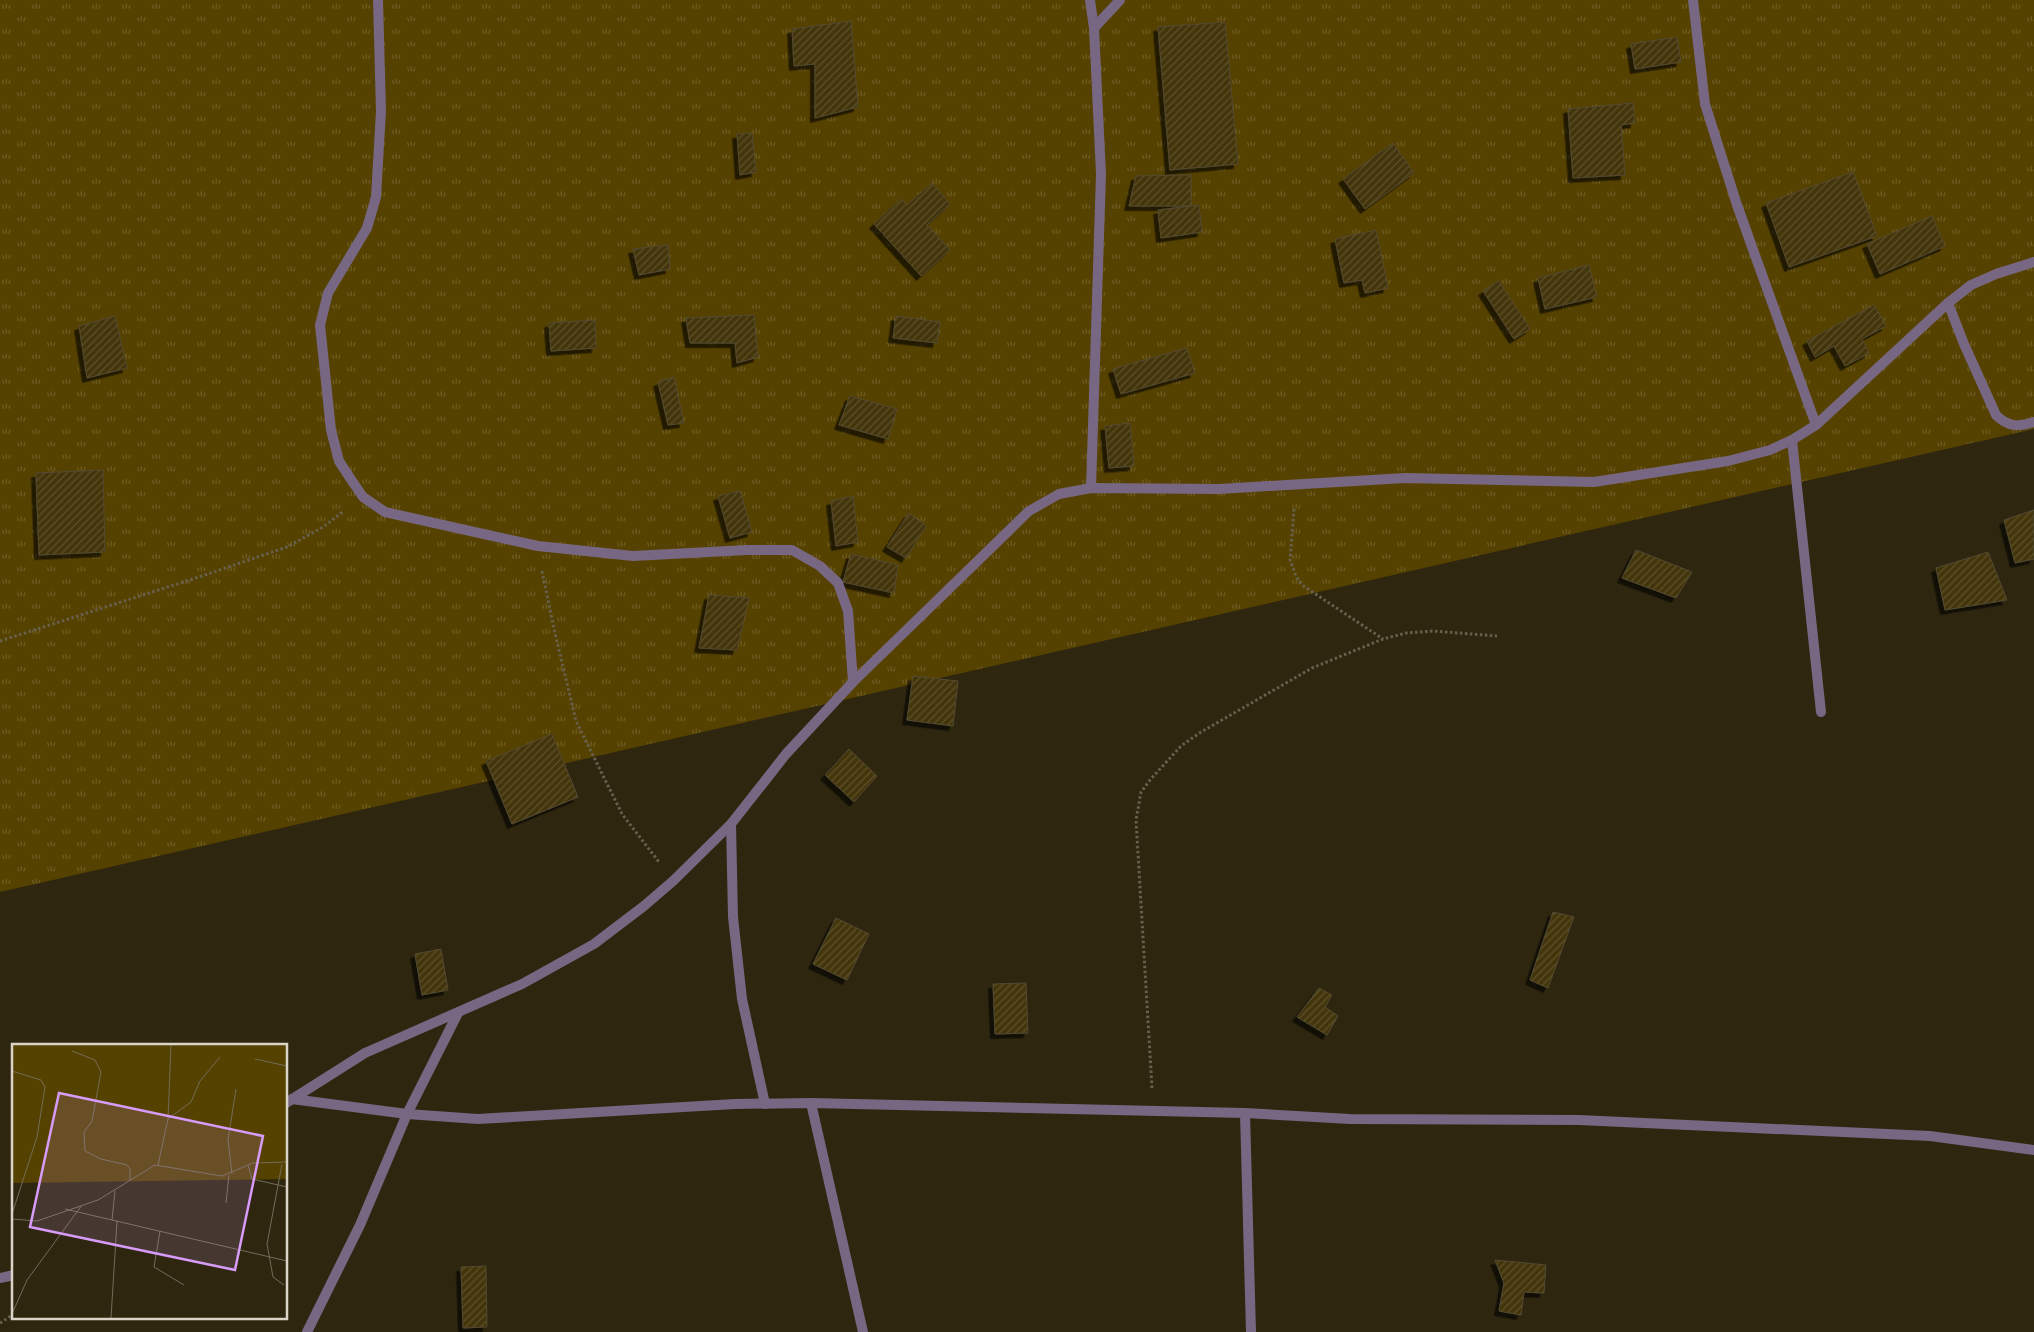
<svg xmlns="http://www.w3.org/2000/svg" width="2034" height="1332" font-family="Karla,sans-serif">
<defs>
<pattern id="grass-tufts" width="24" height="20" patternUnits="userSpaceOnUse" patternTransform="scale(1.25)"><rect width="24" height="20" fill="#564200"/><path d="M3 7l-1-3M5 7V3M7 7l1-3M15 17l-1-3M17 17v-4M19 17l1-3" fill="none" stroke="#6e5c24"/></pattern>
<pattern id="building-hatch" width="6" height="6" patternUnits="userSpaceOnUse" patternTransform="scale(1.25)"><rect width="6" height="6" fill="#433509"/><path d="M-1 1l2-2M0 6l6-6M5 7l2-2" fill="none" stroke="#5e512b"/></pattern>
<filter id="shadow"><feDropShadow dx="-4.5" dy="4.5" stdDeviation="0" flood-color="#0009"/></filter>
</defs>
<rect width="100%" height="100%" fill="#2e260f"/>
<path fill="url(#grass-tufts)" d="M0,0h2034v429l-2034,463z"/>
<g fill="url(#building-hatch)" stroke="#534a33" filter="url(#shadow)">
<path d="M851,21l7,86 -43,11v-54l-21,2 -2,-37z"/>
<path d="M1225,22l13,142 -68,6 -12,-143z"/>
<path d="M1677,37l4,25 -46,7 -4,-25z"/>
<path d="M1633,103l2,20 -14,2 4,50 -52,3 -5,-69z"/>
<path d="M752,133l4,39 -16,3 -3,-41z"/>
<path d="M1393,143l21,30 -49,36 -22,-30z"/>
<path d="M1853,172l24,64 -88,31 -23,-64z"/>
<path d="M1191,175v31h-62l7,-30z"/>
<path d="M932,183l18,21 -23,21 23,25 -29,26 -47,-52 27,-25 6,6z"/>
<path d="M1199,205l3,27 -41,6 -3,-28z"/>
<path d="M1932,216l13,30 -65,28 -13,-30z"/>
<path d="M1376,230l12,58 -23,5 -3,-13 -18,3 -9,-44z"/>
<path d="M668,245l2,24 -31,6 -6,-26z"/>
<path d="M1589,265l8,32 -52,12 -7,-31z"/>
<path d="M1499,281l31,48 -16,10 -31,-48z"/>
<path d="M1874,305l12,21 -24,13 7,14 -24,13 -11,-20 -19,11 -8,-16z"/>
<path d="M754,315l4,42 -21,6 -2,-20h-45l-4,-25z"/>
<path d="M115,316l12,52 -40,10 -8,-52z"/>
<path d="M896,316l44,6 -3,21 -44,-5z"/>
<path d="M595,320l1,28 -45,3 -2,-28z"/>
<path d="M1187,348l8,25 -74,21 -8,-25z"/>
<path d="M674,377l10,46 -16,2 -10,-43z"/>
<path d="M850,396l47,13 -9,30 -49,-14z"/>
<path d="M1130,423l4,43 -25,2 -4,-42z"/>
<path d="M103,470l2,82 -66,3 -3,-82z"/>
<path d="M740,491l12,41 -22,6 -12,-42z"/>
<path d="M853,496l5,46 -22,4 -5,-45z"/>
<path d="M2034,510v49l-19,4 -11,-43z"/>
<path d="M909,513l17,13 -20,32 -19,-11z"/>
<path d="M1636,550l56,22 -16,26 -54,-20z"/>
<path d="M1988,552l19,48 -62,10 -9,-42z"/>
<path d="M851,554l47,11 -4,28 -51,-11z"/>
<path d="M709,595l40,3 -12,52 -38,-2z"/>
<path d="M913,676l45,5 -5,45 -46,-6z"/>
<path d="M552,734l26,63 -66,27 -26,-63z"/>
<path d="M849,749l28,27 -23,26 -29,-27z"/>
<path d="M1553,912l21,5 -26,71 -18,-8z"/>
<path d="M836,918l33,16 -22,46 -34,-16z"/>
<path d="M441,949l7,41 -26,5 -7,-41z"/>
<path d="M1026,983l2,50 -33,1 -2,-50z"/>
<path d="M1319,988l13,7 -7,12 13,9 -11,19 -30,-18z"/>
<path d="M1495,1260l51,5 -2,28 -20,-1 -3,23 -22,-4 5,-28z"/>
<path d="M486,1266l1,61 -24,1 -2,-61z"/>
</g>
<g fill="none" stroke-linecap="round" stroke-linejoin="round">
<g stroke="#67604c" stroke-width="3" stroke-dasharray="2.5 2.5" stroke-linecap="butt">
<path d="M1294,509l-4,51 6,16 6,9 81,54"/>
<path d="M542,571l12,58 22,92 46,93 37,48"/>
<path d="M0,641l202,-65 85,-29 36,-20 21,-16"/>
<path d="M1152,1088l-16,-268 5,-28 9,-12 31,-34 20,-14 111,-64 71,-29 23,-6 27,-2 64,5"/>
<path d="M0,1323l14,-9"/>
</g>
<g stroke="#786782" stroke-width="10">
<path d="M378,0l3,111 -5,86 -9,31 -39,65 -8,32 11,105 8,31 11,17 13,19 22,15 153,34 95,10 114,-6h45l28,16 18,17 10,28 5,71"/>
<path d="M1090,0l4,28 7,146 -10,314"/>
<path d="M1693,0l12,104 32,101 79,220"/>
<path d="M1094,28l26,-28"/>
<path d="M1948,303l16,41 32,71c12,12 22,12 38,7"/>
<path d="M1792,440l29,272"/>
<path d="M731,824l2,93 9,82 23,105"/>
<path d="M292,1099l115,15 71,5 257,-15 76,-1 434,10 105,6 229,1 351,16 104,14"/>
<path d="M286,1103l79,-50 157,-69 72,-40 50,-38 29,-25 58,-57 55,-70 67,-72 176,-171 30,-17 32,-6 128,1 186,-11 189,4 134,-21 42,-11 22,-10 24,-15 132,-122 23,-18 25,-11 38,-12"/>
<path d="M811,1103l52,229"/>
<path d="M1245,1113l6,219"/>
<path d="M0,1278l14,-3"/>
<path d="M307,1332l53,-107 47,-111 51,-101"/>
</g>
</g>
<g transform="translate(12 1044)">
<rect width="275" height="275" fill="#2e260f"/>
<path d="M0,1h275v134l-275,4z" fill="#564200"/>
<path fill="none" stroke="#726c59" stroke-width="1" d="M60,7l23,9 6,12 -9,49 -8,11 1,19 16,8 26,6 3,4v11M243,15l32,7M0,27l29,9 4,7 -8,50 -25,77M156,75l23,-17 9,-21 20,-24M270,120l-15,80 6,33 11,8M146,121l10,-46 3,-74M236,121l4,14 35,8M220,130l-4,-34 8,-51M214,159l3,-28M53,165l222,52M0,175l25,2 61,-21 57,-35 67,11 31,-13 34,-1M100,176l3,-29M148,187l-6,36 30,18M0,270l15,-34 55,-75M99,274l6,-97"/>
<path fill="#d79bf9" fill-opacity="0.15" stroke="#d79bf9" stroke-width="2.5" d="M47,49l204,43 -28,134 -205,-43z"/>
<rect width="275" height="275" fill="none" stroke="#d9d4c7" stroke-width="2.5"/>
</g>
</svg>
